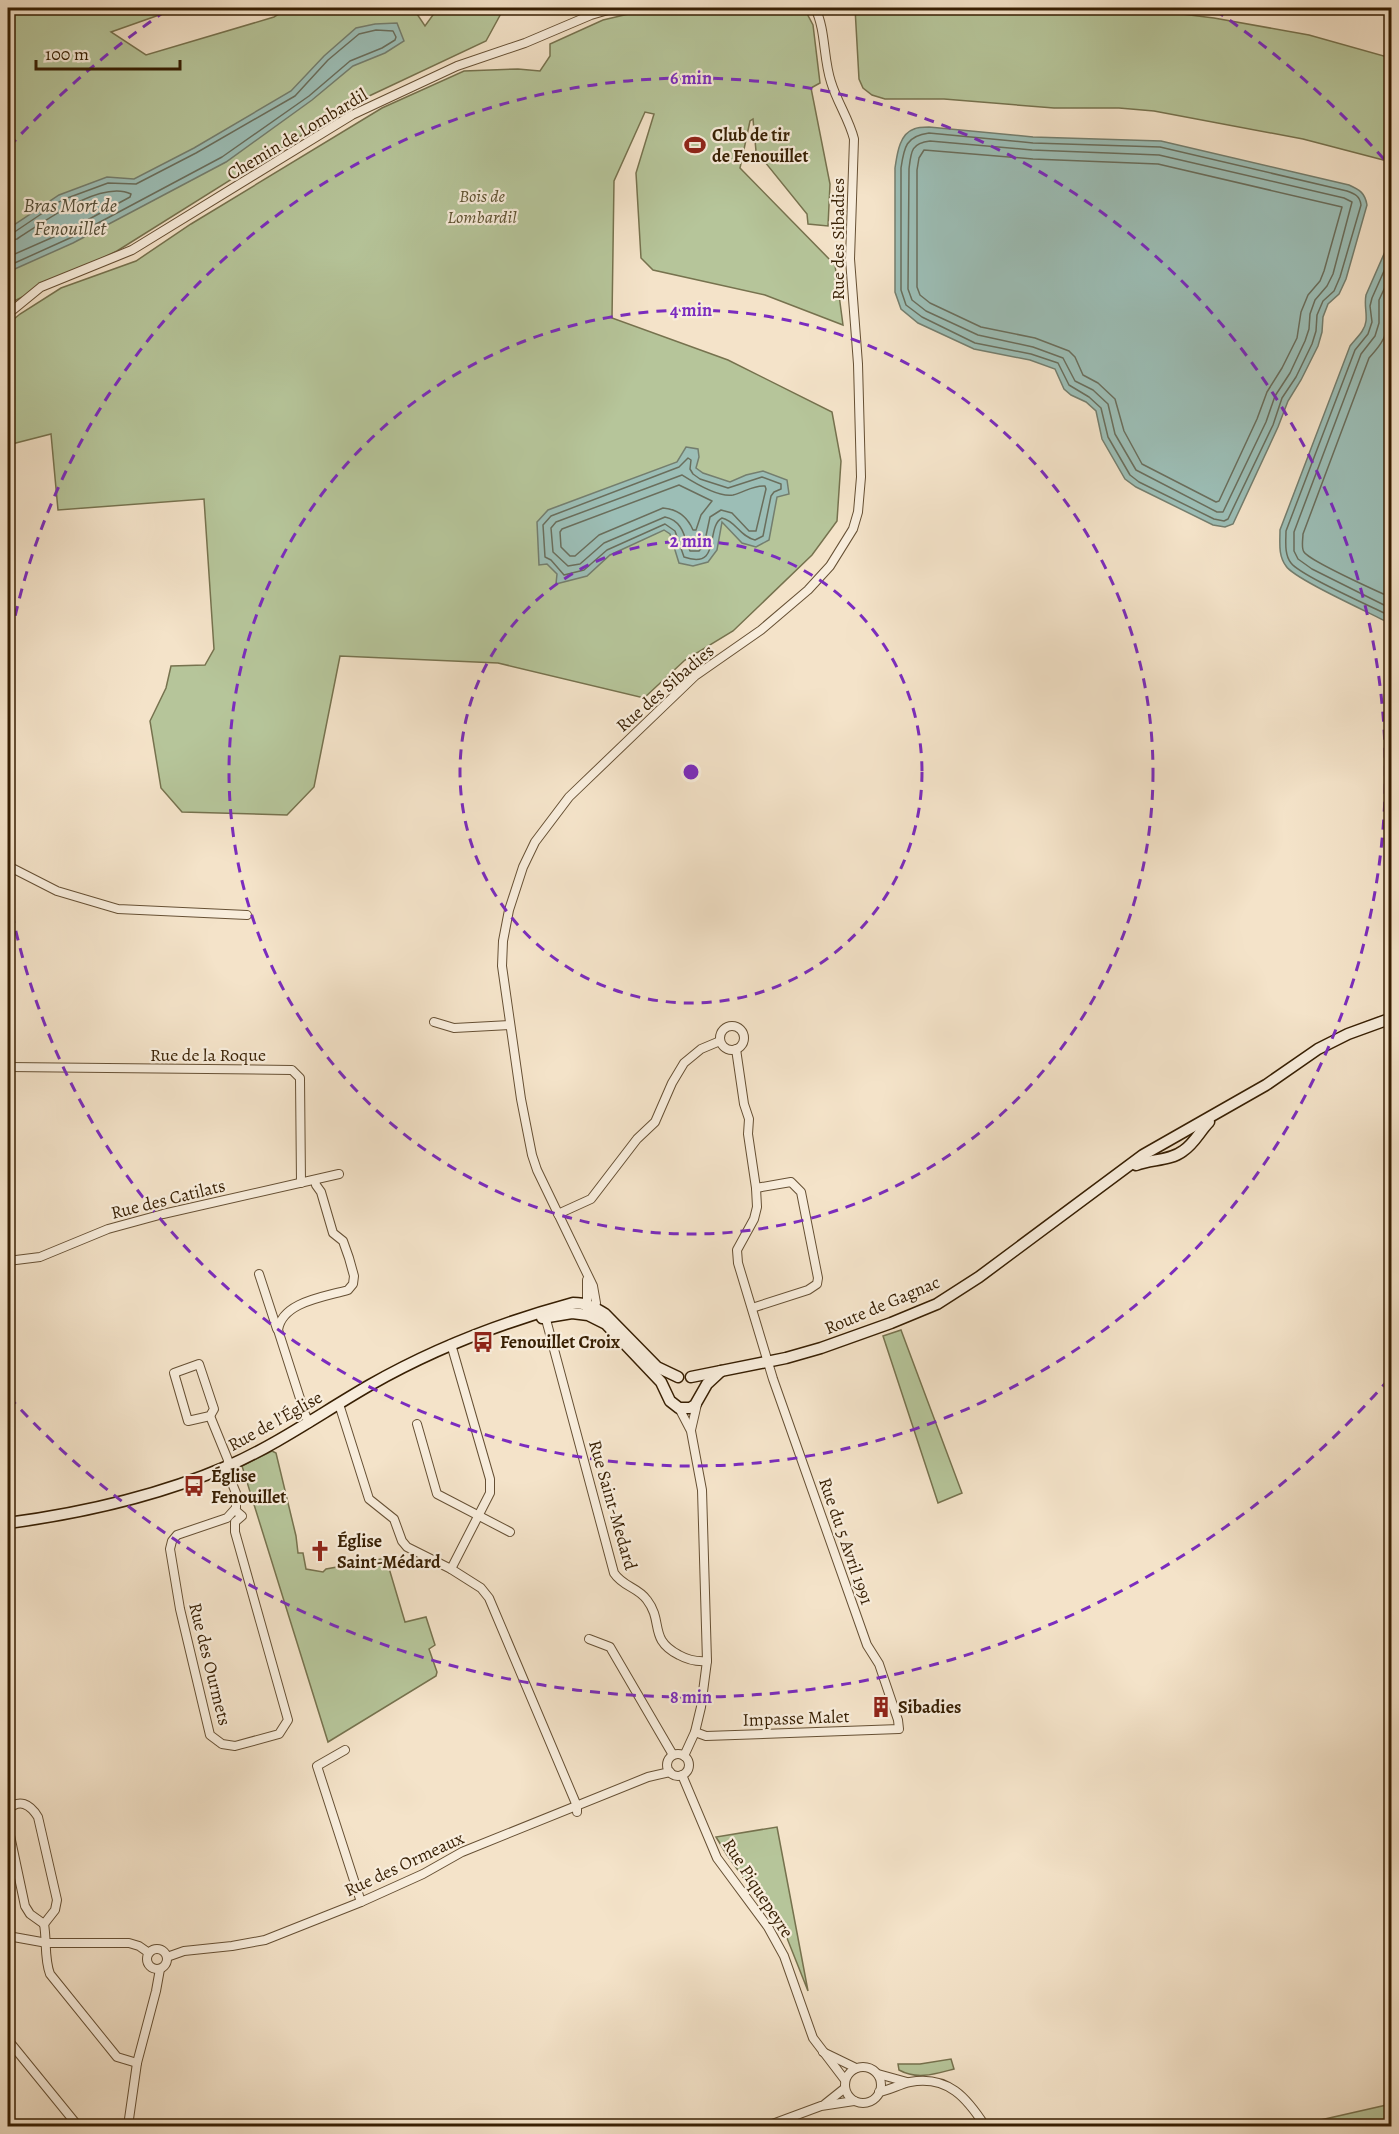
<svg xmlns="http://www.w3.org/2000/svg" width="1399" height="2134" font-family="Alegreya,serif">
<rect width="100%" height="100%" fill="#f4e3c9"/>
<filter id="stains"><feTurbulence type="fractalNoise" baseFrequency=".00333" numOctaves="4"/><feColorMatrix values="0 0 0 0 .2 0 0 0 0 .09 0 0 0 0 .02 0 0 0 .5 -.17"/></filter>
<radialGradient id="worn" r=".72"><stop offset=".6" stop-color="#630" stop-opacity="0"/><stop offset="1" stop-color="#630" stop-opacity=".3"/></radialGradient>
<g fill="#b6c59a" stroke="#76724e" stroke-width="1.5">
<path d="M8,8h171l-68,24 35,23 128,-38 14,-9h125l12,18 13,-18h66l-18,33 -136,64 -233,146 -109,53z"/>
<path d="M654,8h150l9,17 7,58 -9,5 19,96 -2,42 -20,-2 -1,-10 -51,-63 -3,-32 -3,2 -10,47 95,97 8,60 -78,-30 -112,-25 -12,-12 -5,-85 18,-59 -9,-2 -31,69 -2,137 116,42 104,52 9,49 -4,60 -25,34 -79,76 -48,29 -41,38 -146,-35 -158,-7 -26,131 -27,28 -105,-3 -21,-24 -11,-67 16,-33 5,-22 34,-1 9,-16 -10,-150 -146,11 -7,-76 -43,11v-121l12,-10 41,-26 75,-27 55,-37 191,-116 82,-37 54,-2 22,2 10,-15v-12l53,-24z"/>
<path d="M855,8h278l81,10 95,17 82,23v104l-88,-23 -149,-28 -35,-3h-65l-110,-9h-59l-13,-4 -9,-7 -4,-9z"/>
<path d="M901,1330l61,163 -24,10 -55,-167z"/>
<path d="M272,1451l4,2 20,83 2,17h5l3,16 17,3 3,-3 60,-11 19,64 21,-5 9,28 -6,4 8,23 -1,4 -108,66 -86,-276z"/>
<path d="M777,1827l31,164 -21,-53 -60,-83 -11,-18z"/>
<path d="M951,2059l3,10c-19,5 -37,11 -55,1l-1,-6h22z"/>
<path d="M1391,2104v22h-97z"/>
</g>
<g fill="#9cbeb6" stroke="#747e6e" stroke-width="1.5">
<path d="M397,23l7,18 -19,12 -32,13 -41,34 -86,62 -153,81 -65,29v-43l51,-34 48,-18 27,2 60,-31 97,-57 33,-35 32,-28 19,-4z"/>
<path d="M929,127l104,10 128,4 188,44c11,5 16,8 18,20l-21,74 -7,15 -11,10 -5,13 -1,15 -4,14 -17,34 -13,21 -10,26 -45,97 -8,3 -12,-2 -77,-38 -11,-8 -23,-40 -6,-28 -10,-9 -15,-7 -7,-6 -9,-20 -25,-9 -56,-11 -56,-26 -17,-14 -6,-17v-124c2,-13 4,-34 19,-39 4,-2 11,-2 15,-2z"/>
<path d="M1391,238v386c-18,-10 -97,-45 -105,-58 -8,-11 -6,-23 -6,-36l70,-184c6,-8 15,-15 16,-25 1,-9 -2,-16 0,-26z"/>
<path d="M686,447l12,2 1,8 -3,11 7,5 27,9 16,-7 17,-4 24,9 2,14 -12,3 -8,43 -13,7 -14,-4 -20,-21 -5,28 -9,12 -15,4 -14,-3 -9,-29 -6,-4 -54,25 -23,21 -31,8 1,-10 -10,-10 -8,1 -2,-43 11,-12 129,-48z"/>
</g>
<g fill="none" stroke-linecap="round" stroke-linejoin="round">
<g stroke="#6a6e5c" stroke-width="1.5">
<path d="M929,133l104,10 127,4 187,44c8,3 13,5 14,14l-21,72 -6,14 -11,10 -6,14 -1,16 -4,13 -16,33 -14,21 -9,27 -45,94 -4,2 -10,-2 -75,-37 -9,-7 -22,-38 -7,-29 -12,-11 -20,-12 -11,-22 -27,-9 -56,-11 -53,-26 -16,-12 -5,-15v-122c3,-21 5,-32 28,-35z"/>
<path d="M930,141l102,9 127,5 185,43 8,4 -19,72 -6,12 -12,14 -5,14 -1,15 -4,12 -15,32 -15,23 -9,26 -43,90h-6l-81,-42 -21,-36 -7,-30 -15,-14 -18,-9 -12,-23 -30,-11 -55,-12 -52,-24 -14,-11 -4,-11 1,-120c2,-17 2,-26 21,-28z"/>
<path d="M924,150l109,9 125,5 184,43 -18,64 -4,10 -12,14 -7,17 -4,26 -15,30 -15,24 -10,27 -38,82 -3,1 -74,-38 -18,-33 -9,-32 -17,-16 -15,-8 -8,-18 -6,-6 -34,-13 -54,-11 -51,-24 -10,-8 -3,-8v-117l2,-12z"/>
<path d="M8,233h5l49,-33 46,-17 28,1 60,-31 99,-57 33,-36 31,-26 17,-4 17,1 3,6 -1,3 -13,8 -32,13 -41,35 -87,61 -152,81 -62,28"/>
<path d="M8,241l9,-2c25,-16 84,-60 114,-45l-1,3 -63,34 -59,26"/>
<path d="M1392,253l-20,45 -2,8 2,16 -4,12 -13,16 -69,181c0,10 -2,23 5,32 10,13 82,44 101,54"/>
<path d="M1392,272l-13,28v23l-4,13 -14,18 -67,178v19l4,8 14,10 80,40"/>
<path d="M1392,294c-5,11 -3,18 -4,30 -2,15 -10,24 -19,34l-66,176c0,5 -2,14 1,18 7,10 73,39 88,46"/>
<path d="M688,458l3,2 -1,9 3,5 7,5 28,9 34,-11 19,7v5l-7,3 -3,4 -8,40 -8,4c-16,-4 -19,-19 -33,-22 -17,9 0,52 -38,39l-9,-26 -10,-7 -58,26 -23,20 -20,5 -13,-15 -6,-3 -2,-32 8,-9 128,-49z"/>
<path d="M682,475c11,7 36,23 51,20 12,-3 20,-10 32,-9l1,3 -10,42h-7l-17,-18 -11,-3 -11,7 -6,28 -5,6h-9c-6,-15 -7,-30 -25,-34l-61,26 -24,21 -12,2 -15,-14 -2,-24 5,-6z"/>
<path d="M679,485l33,16 -11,14 -5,15h-3c-6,-14 -16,-21 -30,-22l-64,27 -24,21h-5l-9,-9 -1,-15 2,-3z"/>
</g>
<defs>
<g id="minor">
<path d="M8,314l33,-27 91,-37 220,-135 105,-49 68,-23 66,-28 24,-7"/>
<path d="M8,866l49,25 61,18 129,6"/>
<path d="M434,1022l20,6 56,-3"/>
<circle cx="732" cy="1038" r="12"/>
<path d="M8,1067l284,3 8,8 1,105"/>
<path d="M558,1214l33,-15 46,-60 18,-17 17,-39 12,-20 17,-14 19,-8"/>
<path d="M8,1261l32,-4 68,-28 55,-15 176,-40"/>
<path d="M259,1274l18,55"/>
<path d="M752,1308l56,-18 9,-6 1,-6 -17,-86 -10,-10 -35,6"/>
<path d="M587,1310v-30"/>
<path d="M592,1310l4,-7 -3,-17 -56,-116 -5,-15 -11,-56 -19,-133 1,-25 6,-31 14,-43 12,-25 34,-45 126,-121 66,-46 47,-40 22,-24 23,-37 5,-17 3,-35 -3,-113 -8,-105 4,-120c-5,-20 -17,-37 -23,-57 -8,-24 -5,-52 -16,-74"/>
<path d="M544,1312l70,261c9,14 24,14 33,27 17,22 1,39 32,55 9,5 17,7 28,6"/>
<path d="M199,1364l15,45 -4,7 -22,5 -14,-48z"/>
<path d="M339,1404l30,95 25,20 8,22 5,6 44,22 39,-76v-14l-39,-135"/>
<path d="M679,1408l12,23 11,59 5,171 -6,46 -6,25 -11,24"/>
<path d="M210,1416l18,44 -1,11 9,22v15l-9,10 -50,17 -5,6 -2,8 10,60 30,126 12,9 13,2 44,-12 9,-14 -53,-188v-10l7,-6 -7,-6"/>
<path d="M309,1423l-4,-9 -27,-84c4,-28 46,-33 70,-40l5,-6 1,-8 -5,-18 -6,-17 -10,-8 -12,-41 -5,-7 -1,-5"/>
<path d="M417,1424l20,70 73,38"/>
<path d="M691,1430l6,-26"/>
<path d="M451,1569l30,19 8,10 88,208v6"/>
<path d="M589,1639l21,8 63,108"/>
<path d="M695,1732l11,4 193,-7 -1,-9 -19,-56 -12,-19 -94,-266 -35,-116 -1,-13 17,-31 3,-12 -1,-19 -8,-54 1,-15 -5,-15 -8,-55"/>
<path d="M345,1750l-28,16 44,136"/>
<circle cx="678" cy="1765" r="11"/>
<path d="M682,1775l35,83 51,69 16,29 29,82 32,42"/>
<path d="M8,1810c11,-12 22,-6 30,7l19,83 -2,10 -11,14"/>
<path d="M8,1826l17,80 5,8 14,10"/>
<path d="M44,1924c3,17 0,34 6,50l67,83 20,6"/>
<path d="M8,1936l39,7h82l10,3 10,7"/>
<circle cx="157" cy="1959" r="10"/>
<path d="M167,1957l17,-6 48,-5 33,-6 96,-38 62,-28 39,-22 186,-75 22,-5"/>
<path d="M8,2040l70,86"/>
<path d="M823,2052l33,16"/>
<circle cx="863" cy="2085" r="18"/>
<path d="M878,2074l29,8"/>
<path d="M879,2092c11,-2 21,-8 31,-10 38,-7 57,16 75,44"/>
<path d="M825,2104l20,-16"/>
<path d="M128,2126l9,-63 19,-72 4,-22"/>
<path d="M767,2126l54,-20 33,-5"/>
</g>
<g id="secondary">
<path d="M1136,1165c15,-6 34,-4 47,-14 11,-7 17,-20 26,-29"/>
<path d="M542,1318l30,-5 16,2 18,9 55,58 9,19 9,7h11l5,-3 12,-21 14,-13"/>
<path d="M691,1377l95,-19 35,-10 70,-25 46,-19 42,-27 164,-122 123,-70 52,-36 30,-15 44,-16"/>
<path d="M8,1523c75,-10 150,-27 220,-57 50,-22 95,-54 142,-81 63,-36 133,-63 203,-82 13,0 21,4 32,11l52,53 21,10"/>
</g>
</defs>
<use href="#minor" stroke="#665034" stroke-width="10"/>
<use href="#secondary" stroke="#371f03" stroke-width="13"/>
<use href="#minor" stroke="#f8eddc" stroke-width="8"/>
<use href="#secondary" stroke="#f8eddc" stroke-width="10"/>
</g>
<g fill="none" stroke="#7b2cbf" stroke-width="3" stroke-dasharray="10 8">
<circle cx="691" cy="772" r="231"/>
<circle cx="691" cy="772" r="462"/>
<path d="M8 651A694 694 0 1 1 8 893"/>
<path d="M1389 1379A925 925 0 0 1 9 1397M9 147A925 925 0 0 1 167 10M1215 10A925 925 0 0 1 1389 165"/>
</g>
<defs>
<symbol id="stadium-bare" viewBox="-9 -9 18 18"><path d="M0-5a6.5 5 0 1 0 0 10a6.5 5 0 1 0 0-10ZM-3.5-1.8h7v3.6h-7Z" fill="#8f2418" stroke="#f8eddc" stroke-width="2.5" paint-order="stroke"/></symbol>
<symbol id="bus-bare" viewBox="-9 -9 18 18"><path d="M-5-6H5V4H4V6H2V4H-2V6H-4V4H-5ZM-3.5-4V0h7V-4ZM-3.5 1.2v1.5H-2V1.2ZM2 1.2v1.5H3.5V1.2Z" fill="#8f2418" stroke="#f8eddc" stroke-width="2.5" paint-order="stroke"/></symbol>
<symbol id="church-bare" viewBox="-9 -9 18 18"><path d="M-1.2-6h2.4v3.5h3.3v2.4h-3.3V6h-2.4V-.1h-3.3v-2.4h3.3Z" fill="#8f2418" stroke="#f8eddc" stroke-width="2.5" paint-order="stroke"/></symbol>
<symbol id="building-bare" viewBox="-9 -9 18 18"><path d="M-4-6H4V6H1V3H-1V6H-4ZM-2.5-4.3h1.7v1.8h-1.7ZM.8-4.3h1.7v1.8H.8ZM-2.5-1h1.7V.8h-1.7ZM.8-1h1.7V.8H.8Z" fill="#8f2418" stroke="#f8eddc" stroke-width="2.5" paint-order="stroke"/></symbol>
</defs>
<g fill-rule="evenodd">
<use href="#stadium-bare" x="680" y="130" width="30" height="30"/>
<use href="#bus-bare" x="468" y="1327" width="30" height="30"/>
<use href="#bus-bare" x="179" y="1471" width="30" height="30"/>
<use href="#church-bare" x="305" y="1536" width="30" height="30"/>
<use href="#building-bare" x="866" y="1692" width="30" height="30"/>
</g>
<g text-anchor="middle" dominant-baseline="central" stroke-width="4.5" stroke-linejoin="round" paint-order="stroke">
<g font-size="18" fill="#371f03" stroke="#f8eddc">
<text transform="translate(297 134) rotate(-31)">Chemin de Lombardil</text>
<text transform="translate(838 239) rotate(-90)">Rue des Sibadies</text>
<text transform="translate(665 688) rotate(-41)">Rue des Sibadies</text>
<text x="208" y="1055">Rue de la Roque</text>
<text transform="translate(168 1199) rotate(-14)">Rue des Catilats</text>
<text transform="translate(882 1305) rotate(-23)">Route de Gagnac</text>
<text transform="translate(275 1421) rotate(-29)">Rue de l'Église</text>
<text transform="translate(613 1505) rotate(74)">Rue Saint-Medard</text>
<text transform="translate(846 1541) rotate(71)">Rue du 5 Avril 1991</text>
<text transform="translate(210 1664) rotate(76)">Rue des Ourmets</text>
<text transform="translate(796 1718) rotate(-2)">Impasse Malet</text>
<text transform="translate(404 1864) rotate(-25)">Rue des Ormeaux</text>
<text transform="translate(758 1888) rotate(57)">Rue Piquepeyre</text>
</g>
<g font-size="18" font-weight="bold" fill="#371f03" stroke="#f8eddc" text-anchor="start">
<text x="712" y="135">Club de tir<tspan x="712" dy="21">de Fenouillet</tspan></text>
<text x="500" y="1342">Fenouillet Croix</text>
<text x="211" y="1476">Église<tspan x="211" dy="21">Fenouillet</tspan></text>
<text x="337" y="1541">Église<tspan x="337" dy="21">Saint-Médard</tspan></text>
<text x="898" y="1707">Sibadies</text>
</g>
<g font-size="18" font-style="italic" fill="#5d5130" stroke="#f8eddc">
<text x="482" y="196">Bois de<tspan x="482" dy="21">Lombardil</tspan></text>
</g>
<g font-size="20" font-style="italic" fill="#554f39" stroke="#f8eddc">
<text x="70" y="205">Bras Mort de<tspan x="70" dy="23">Fenouillet</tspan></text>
</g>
</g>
<circle cx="691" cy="772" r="9" fill="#7b2cbf" stroke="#f8eddc" stroke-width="3"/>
<g font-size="18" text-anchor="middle" font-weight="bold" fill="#7b2cbf" stroke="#f8eddc" stroke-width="4.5" stroke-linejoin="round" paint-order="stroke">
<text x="691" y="84">6 min</text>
<text x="691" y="316">4 min</text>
<text x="691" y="547">2 min</text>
<text x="691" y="1703">8 min</text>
</g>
<rect width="1399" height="2134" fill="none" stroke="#f4e3c9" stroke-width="30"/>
<rect x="9" y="9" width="1381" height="2116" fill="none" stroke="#371f03" stroke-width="3"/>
<rect x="15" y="15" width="1369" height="2104" fill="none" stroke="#371f03" stroke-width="1.5"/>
<path d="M36 60v9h144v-9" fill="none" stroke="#371f03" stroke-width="3"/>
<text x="45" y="60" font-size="18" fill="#371f03" stroke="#f8eddc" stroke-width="4.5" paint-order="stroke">100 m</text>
<rect width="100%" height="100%" filter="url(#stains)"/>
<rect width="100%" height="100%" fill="url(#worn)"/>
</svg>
